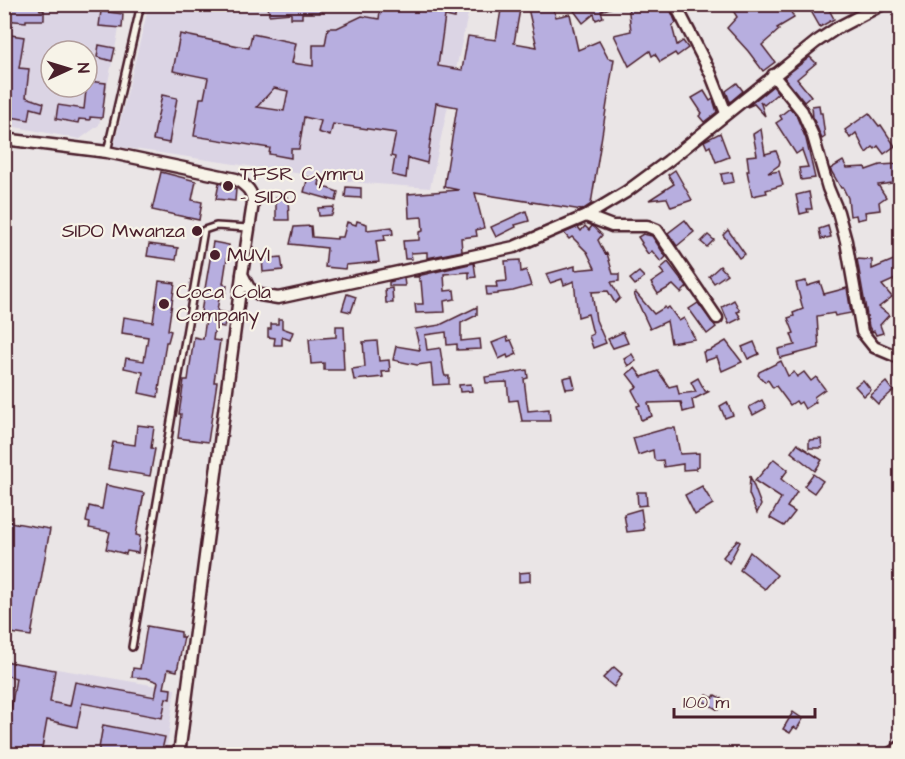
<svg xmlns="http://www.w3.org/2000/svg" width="905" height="759" font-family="'Architects Daughter',sans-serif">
<rect width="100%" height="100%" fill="#eae5e6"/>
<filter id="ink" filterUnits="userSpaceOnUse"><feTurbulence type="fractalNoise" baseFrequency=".0167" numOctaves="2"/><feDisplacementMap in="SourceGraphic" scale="12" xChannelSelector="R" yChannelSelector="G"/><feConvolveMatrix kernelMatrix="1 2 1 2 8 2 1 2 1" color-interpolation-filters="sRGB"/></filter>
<g filter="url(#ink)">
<g fill="#dbd4e4" fill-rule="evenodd">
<path d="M70,4l53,6 -24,115 -19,14 -75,-14 -1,-120zM51,51h36v36h-36z"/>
<path d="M149,5h321l-40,183 -67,-5 -249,-37z"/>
<path d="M4,660l171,29 -9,65h-161z"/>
</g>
<g fill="#b7aedf" stroke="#4a1f2b" stroke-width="1.5" fill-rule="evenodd">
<path d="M4,4l35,2 1,4h4v10h-18v2l-22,-2z"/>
<path d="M268,4h52v9h-18v5h-11v-5l-22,2z"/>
<path d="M381,4h75l-1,14 -10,-2 -7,50 24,4 6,-34 28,4 6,-36h19l-7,39 23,4 -10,-43h13l1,3 10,-3 5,13 14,-3 8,36 21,-9 9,17 6,1 -23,145 -9,6 -107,-17 9,35 -8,2 1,6 -16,2 1,13 -35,7v-6l-16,1 1,6h-7l-2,-18 16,-1v-8l4,-1 -1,-14 -13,1 -1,-24 51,-4 -15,-3 13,-80 -21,-4 -9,60 -19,-5 -2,20 -14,-3 3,-18 -4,-1 5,-23 -63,-9 -3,12 -12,-4 3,-11 -17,-4 -5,32h-8v9l-22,-4 1,-6 -76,-12 6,-38h4l4,-20 -35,-7 7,-37 69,14 3,-14 44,9 -4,20 21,3v-21h12l3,-17h9l25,-12 17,3zM274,88l14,3 -4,20 -27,-4z"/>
<path d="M591,4h25v2l-15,5 2,6 -7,3 -2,-6 -11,9 -11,-15 19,-2z"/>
<path d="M628,4h17l2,6 7,-6h14l8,19 -4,3 5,19 6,-4 5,7 -11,8 -2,-3 -15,9 -5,-8 -3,2 -2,-5 -21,15 -15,-31 17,-4z"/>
<path d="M729,4h58l7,14 -17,10 2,2 -17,15 13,17 -12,9 -15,-20 -21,-23 10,-11z"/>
<path d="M807,4h19l8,15 -14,8z"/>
<path d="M101,11l22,3 -1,14 -23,-2z"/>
<path d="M4,34l20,3 -5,31 10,1 -3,28 18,6 -2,8 -11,-3 -2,12 -25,-4z"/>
<path d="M99,45l16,3 -3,13 -15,-4z"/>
<path d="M810,57l6,6 -19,16 14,17 -7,6 -20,-25z"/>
<path d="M87,81l19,2 -4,35 -12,-1v3l-11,-1 -1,4 -22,-4 2,-14 26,4z"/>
<path d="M737,83l6,8 -13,11 -4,-11z"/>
<path d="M773,86l5,7 -14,12 -4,-4 5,15 -11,-12 -7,3z"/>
<path d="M704,91l6,10 3,-2 4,13 -13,10 -5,-6 3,-3 -10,-15z"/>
<path d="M162,95l15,3 -8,45 -16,-3z"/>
<path d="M819,105l1,8h2l3,24 -3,2 -9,-21 -1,-12z"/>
<path d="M790,108l6,7 10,24 9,39 -14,2 -2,-12 9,-1 -6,-17 -6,4 -20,-31 6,-4 -2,-3z"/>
<path d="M869,113l10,13 2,-1 14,21 -11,8 -6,-8 -3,3 -2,-2 -7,6 -10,-20 -6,5 -5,-8z"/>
<path d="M761,129l4,25 11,-3 4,10 -1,4 -11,8 11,-2 4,14 -17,5 1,3 -15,3 -5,-25h2l-2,-15 10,-1 -4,-21z"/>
<path d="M720,133l9,24 -13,5 -6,-16 -3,2 -3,-7z"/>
<path d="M843,161l4,7 18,-1 1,3 14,-5 17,-1 2,18 -21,3 8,12 -7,5 1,8 -15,2 1,6 -9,2 -1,-5 -6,1 -2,-18 -5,-10h-2l-11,-19z"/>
<path d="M675,170l17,30 -21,7 -4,-9h-2l-16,2 25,-16 -6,-9z"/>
<path d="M161,172l35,9 -4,19 10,2 -3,18 -47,-10z"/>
<path d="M732,172l2,10 -11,2 -2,-10z"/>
<path d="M308,177l12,3 -1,5 19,7 -2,9 -32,-9z"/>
<path d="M219,183l17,6 -1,12 -19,-2z"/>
<path d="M346,187l15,1v10l-16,-1z"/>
<path d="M809,192l3,17h-5l1,3 -8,2 -4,-19z"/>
<path d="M276,197h12l1,23h-13z"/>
<path d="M334,207l-2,8 -13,1 -1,-8z"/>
<path d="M526,211l3,10 -14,4 1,2 -20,10 -5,-10z"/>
<path d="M685,220l9,12 -17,14 -9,-13z"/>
<path d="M357,221l10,3v6l25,-3 1,7 -9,1 1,5 -9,1 3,21 -33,3 -1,4 -20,-2 2,-19 -37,-4 4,-17 17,-1 1,11 25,2v-2h6l4,-15 9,3z"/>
<path d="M585,226l4,4 3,-4 3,2 7,7 -4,5 7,14 2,-1 6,21h6v7l-8,1 9,16 -5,5 -7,-12 -16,1 4,28 10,23 -13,5 -4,-12 4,-2 -5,-20 -10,3 -4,-36 -10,4 -2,-6 -12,4 -4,-9 29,-8v4l20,-2 -8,-16 -15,-15 -3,2 -5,-6 14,-6 3,4z"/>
<path d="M828,226l3,11 -10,2 -2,-10z"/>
<path d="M728,230l17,24 -6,4 -16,-23z"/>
<path d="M643,234l9,2 14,21 -5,5 -9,-11 -4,3 -7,-10 1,-1 -4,-6z"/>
<path d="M708,235l6,5 -7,7 -6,-5z"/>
<path d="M213,242l16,3 -6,39 4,1 -1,7h-6l-3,19 10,2 -3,14 -9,-2 -2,15 7,1 -6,41h3l-9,60 -30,-4 3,-24h-2l5,-34h4l6,-43 9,2 3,-20 -6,-1z"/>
<path d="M149,244l29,4 -2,12 -29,-4z"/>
<path d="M272,257v1l9,-1 2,13 -20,2 -1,-14z"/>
<path d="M857,259l15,1v9l24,-10 4,11v7l-18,8 10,12 -13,10 10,8 -9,10 3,8 -7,2 -2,-4 -2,1 -3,-5z"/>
<path d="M520,260l1,12 5,-2 5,16 -18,5 -15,2v1l-11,1 -1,-8h11l-1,-5 11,-1 -2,-20z"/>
<path d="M668,262l19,25 -6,6 -8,-8 -15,9 -7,-11 13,-9 -4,-5z"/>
<path d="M474,263l2,14 -7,1v-6l-25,2 1,17 9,-1 1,9 -11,2 1,11 -29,1 -1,-9h8l-2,-23h-2v-4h-6z"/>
<path d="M720,266l7,8 -13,9 -5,-7z"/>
<path d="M639,272l5,5 -9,8 -5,-6z"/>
<path d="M404,278l1,8h-16v-4z"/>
<path d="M159,281l16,2 -7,47 3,1 -3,11h-2l-8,55 -19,-4 4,-21 -19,-4 2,-10 18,3 4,-24 -26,-4 2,-16 29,5z"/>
<path d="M806,281l1,5 13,-4 4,12 23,-6 4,25 -16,3 -1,-3 -17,3 2,32 -39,10 -2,-9 17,-4 -4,-11 3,-1 -6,-15 6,-2 -1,-3 10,-4 -7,-26z"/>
<path d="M392,288l1,15h-7l-1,-14z"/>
<path d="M636,293l18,21 11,-7 1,2 3,-2 10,14 5,-3 11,21 -24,4 -4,-22 -17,8 -16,-35z"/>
<path d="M347,294l9,3 -5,15 -9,-2z"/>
<path d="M734,300l6,11 -3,1 4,6 -12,6 -7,-17z"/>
<path d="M698,303l18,24 -9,7 -18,-25z"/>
<path d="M477,307v8l-16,8v18l19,-2 1,10 -24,1v-6l-10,1 -1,-13 -21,3 2,15 13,-2 4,25 1,3h4v8l-16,1 -2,-22 -14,2 -24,-5 3,-14 24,4 -5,-21 25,-4z"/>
<path d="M278,319h4v9l11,4 -3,8 -8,-3v8h-8l1,-7 -7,-1v-8h3v-5h7z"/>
<path d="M336,326h8l1,23h-2l1,21h-20v-7l-13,1 -2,-25 27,-2z"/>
<path d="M623,332l5,11 -15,5 -5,-9z"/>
<path d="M507,337l1,4 3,-1 6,14 -9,4 -1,-3 -8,4 -7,-16z"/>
<path d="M377,341l2,20 10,-1 1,11 -8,1 1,5 -29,3 -2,-11 13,-2 -2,-25z"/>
<path d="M726,341l16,21 -20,9 -5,-14 -12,4 -2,-9 8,-2z"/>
<path d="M754,342l5,12 -11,5 -6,-12z"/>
<path d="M632,354l4,7 -8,5 -4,-7z"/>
<path d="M781,361l7,15 6,-4 3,5 7,-5 7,9 5,-4 9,12 -11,8 2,5 -11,7 -4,-7 -3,2 -2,-3 -6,4 -14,-19 -3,2 -5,-8 -3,2 -7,-7 1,-3z"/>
<path d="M635,368l7,9 16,-6 11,16 8,-2 2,9 17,-2 -5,-10 7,-4 7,13h5l-18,9 2,9 -11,3 -2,-10 -33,1 4,13 -11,4 -4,-14 3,-1 -8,-15 5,-3 -10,-13z"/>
<path d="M527,370l1,8 -4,1 4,32 21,-2 1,12h-28l-4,-21 -9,1 -2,-19 -21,1 -1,-6z"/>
<path d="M572,376l3,12 -9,1 -3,-11z"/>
<path d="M863,380l8,10 -7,6 -9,-10z"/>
<path d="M886,382l7,9 -15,13 -8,-8z"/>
<path d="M471,384l1,7 -12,1 -1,-7z"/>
<path d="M762,400l4,8 -13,7 -4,-8z"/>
<path d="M727,402l6,13 -8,3 -5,-12z"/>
<path d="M137,425l17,2 -3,21 4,1 -5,27 -42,-7 5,-27 22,3z"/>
<path d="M668,428h7l5,26 19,-1v13l-3,1v2l-13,1v-6l-19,3 -1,-7 -7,1 -2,-2 -1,-9 -15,5 -5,-17z"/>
<path d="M821,439l1,9h-13v-8z"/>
<path d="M797,444l25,16 -7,11 -24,-19z"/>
<path d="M774,459l14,11 -7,9 16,13 -10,15 8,5 -11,14 -14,-8 11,-20 -26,-17z"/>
<path d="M813,474l10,7 -9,12 -10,-7z"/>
<path d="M750,476l11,29 -4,8 -8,-19z"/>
<path d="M106,485l38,8 -8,42 4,1 -2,17 -11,-2 -1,3 -20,-5 4,-17 -21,-4 1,-5 -4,-1 3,-16 13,3z"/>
<path d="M702,486l11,18 -18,11 -10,-20z"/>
<path d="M637,492h9l1,13 -9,1z"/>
<path d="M641,509l3,21 -17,2 -3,-18z"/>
<path d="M4,521l46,8 -19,107 -27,-4z"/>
<path d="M737,540l3,2 -11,21 -6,-6z"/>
<path d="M750,552l27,23 -12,14 -25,-19z"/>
<path d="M530,572v9l-11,1v-9z"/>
<path d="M147,626l34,6v5h3l-7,34 -9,-2 -4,19 7,1 -1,10 -4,-1 -4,20 -80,-15 -5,24 -30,-7 -6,34h-37l12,-76 -12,-3v-14l51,9 -5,32 20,4 5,-24 80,15 3,-15 -11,-4 -15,-1 1,-9 7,1z"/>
<path d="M614,667l8,7 -8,13 -11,-9z"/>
<path d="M707,695l6,3 2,-3 9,5 -6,10 -15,-9z"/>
<path d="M793,712l10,7 -6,10 -3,-2 -4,6 -7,-4z"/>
<path d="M103,725l62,12 -4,17h-63z"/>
</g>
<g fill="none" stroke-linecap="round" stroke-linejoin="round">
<defs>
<g id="service">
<path d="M107,152l34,-148"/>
<path d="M132,647l72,-417 12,-4 33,2"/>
</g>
<g id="minor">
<path d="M675,4l35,68 16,41"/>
<path d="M773,75l29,36 11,25 15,52 10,24 8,29 16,91 12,15 26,11"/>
<path d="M4,139l103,13 129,27c11,8 16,11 17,24l-11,71 7,14 11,7 18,3 236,-51 72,-31 40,-24 42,-31 148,-119 21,-14 46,-24"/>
<path d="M586,216l26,10h35l10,4 60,88"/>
<path d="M179,754l63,-479"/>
<path d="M890,754l10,-7"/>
</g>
</defs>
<use href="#service" stroke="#4a1f2b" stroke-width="10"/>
<use href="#minor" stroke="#4a1f2b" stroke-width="15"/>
<use href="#service" stroke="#f7f3e8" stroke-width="5"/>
<use href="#minor" stroke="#f7f3e8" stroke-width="10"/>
</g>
</g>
<g fill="#4a1f2b" stroke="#f7f3e8" stroke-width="2">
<circle cx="228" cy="186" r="6"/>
<circle cx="197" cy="231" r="6"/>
<circle cx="215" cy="255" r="6"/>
<circle cx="164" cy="304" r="6"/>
</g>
<g text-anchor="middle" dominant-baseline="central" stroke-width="4.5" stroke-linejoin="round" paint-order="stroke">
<g font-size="20" fill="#4a1f2b" stroke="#f7f3e8" text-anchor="start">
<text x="240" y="174">TFSR Cymru<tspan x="240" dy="23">- SIDO</tspan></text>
<text x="185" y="231" text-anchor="end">SIDO Mwanza</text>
<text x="227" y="255">MUVI</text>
<text x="176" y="292">Coca Cola<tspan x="176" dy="23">Company</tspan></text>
</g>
</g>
<rect width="905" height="759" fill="none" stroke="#f7f3e8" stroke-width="24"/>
<rect x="12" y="12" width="881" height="735" fill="none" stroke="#4a1f2b" stroke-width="2" filter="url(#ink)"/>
<g transform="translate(69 69) rotate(86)"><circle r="28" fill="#f7f3e8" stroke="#b29e9c" stroke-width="1.5"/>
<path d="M0-4.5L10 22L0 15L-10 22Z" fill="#4a1f2b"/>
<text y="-9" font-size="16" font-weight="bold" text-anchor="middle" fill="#4a1f2b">N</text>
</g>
<path d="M674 708v9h141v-9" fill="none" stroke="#4a1f2b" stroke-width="3"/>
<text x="683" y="708" font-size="18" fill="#4a1f2b" stroke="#f7f3e8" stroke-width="4.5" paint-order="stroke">100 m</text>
</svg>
